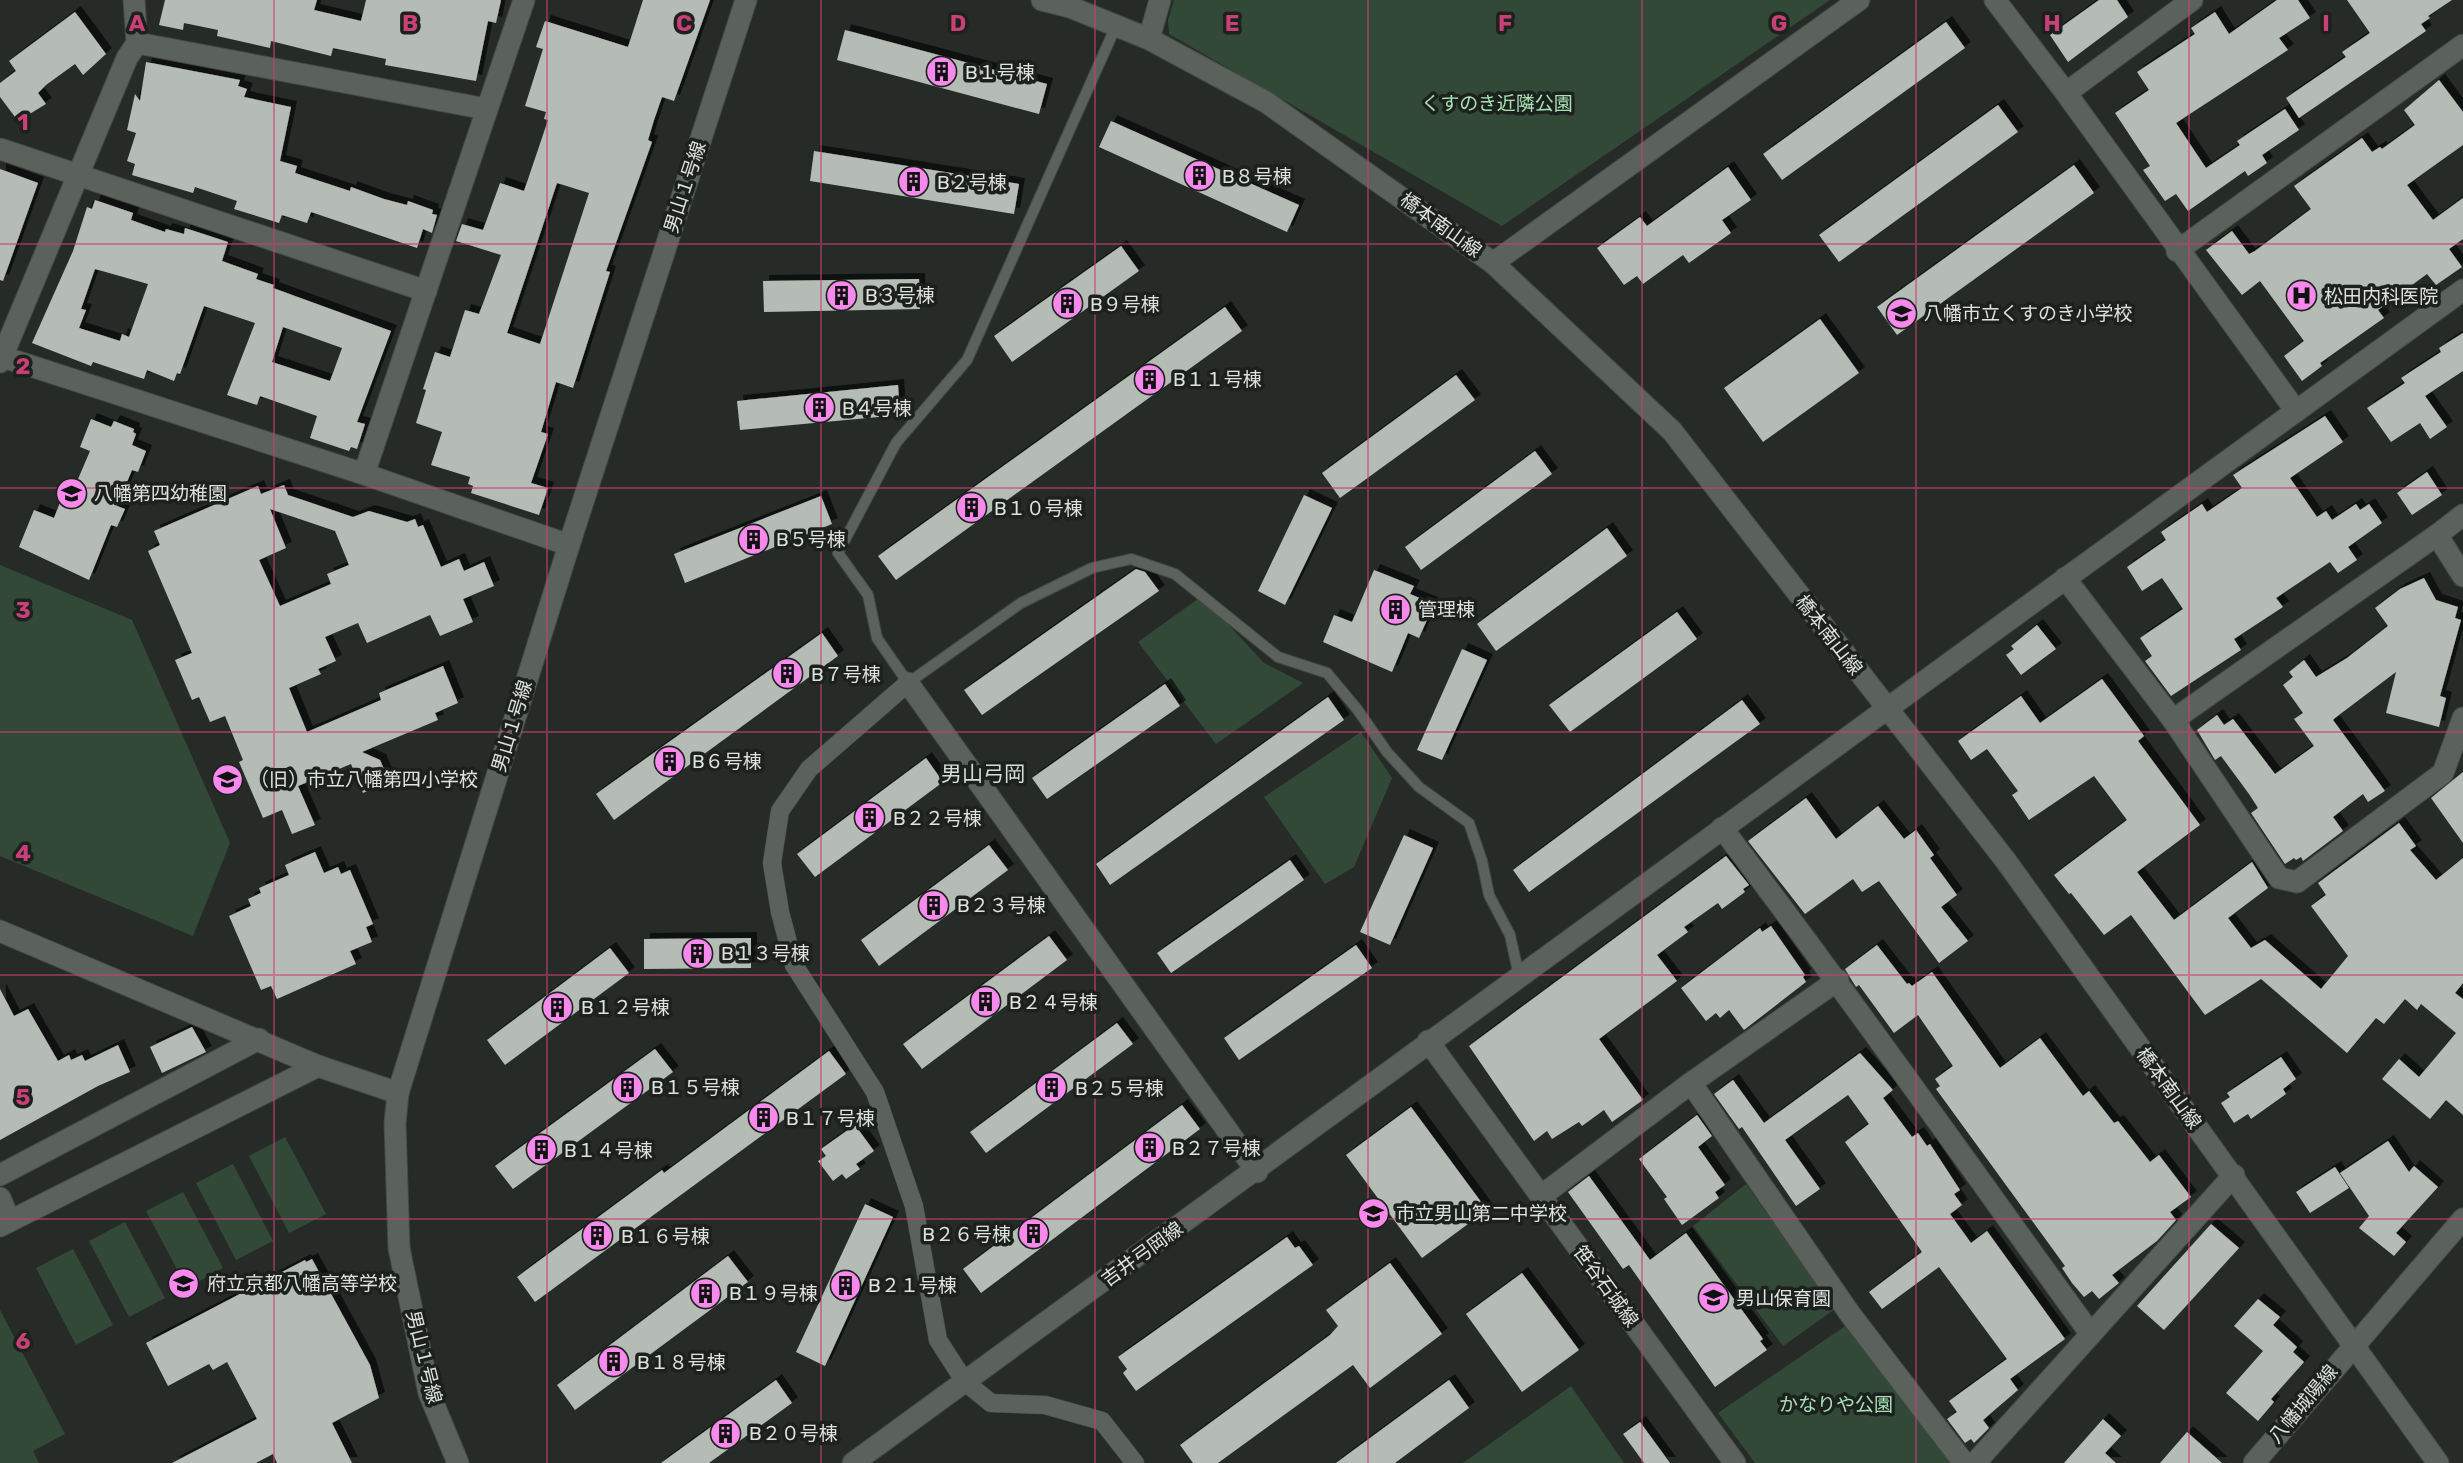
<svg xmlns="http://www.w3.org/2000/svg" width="2463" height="1463" font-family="Rubik,'Noto Sans JP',sans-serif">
<defs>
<filter id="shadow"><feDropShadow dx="6" dy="-6" stdDeviation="0" flood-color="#0009"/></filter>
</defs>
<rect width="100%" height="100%" fill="#262b27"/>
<g fill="#334938">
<path d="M1174,0h656l-328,226 -333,-192 -1,-14z"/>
<path d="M0,565l132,55 98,223 -37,93 -193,-80z"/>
<path d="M1202,596l62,67 39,20 -87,61 -78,-102z"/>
<path d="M1361,732l31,46 -38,89 -29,17 -61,-87z"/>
<path d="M285,1137l41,77 -37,19 -40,-77z"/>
<path d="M233,1164l40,77 -37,19 -40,-77z"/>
<path d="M1746,1184l89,125 -52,37 -90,-120z"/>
<path d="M183,1192l40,76 -36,20 -41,-77z"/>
<path d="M125,1222l40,76 -36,19 -40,-76z"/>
<path d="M73,1249l40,76 -37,20 -40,-77z"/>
<path d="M0,1310l65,124 -32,17 6,12h-39z"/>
<path d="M1848,1324l107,139h-200l-37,-50z"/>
<path d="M1571,1386l53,77h-161z"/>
</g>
<g fill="#b5bcb6" fill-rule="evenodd" filter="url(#shadow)">
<path d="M165,0h152l-3,10 47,11 5,-21h135l-5,23 -8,-2 -12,60 -91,-16 1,-6 -53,-11 -2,8 -60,-15 -1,7 -53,-12 1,-6 -34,-7 -1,7 -24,-5z"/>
<path d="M643,0h67l-36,101 -12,-4 -8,23 -6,20 4,2 -46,129 4,1 -37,116 -17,-6 -15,50 7,2 -17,49 17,5 -9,27 -68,-22 2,-7 -5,-2 2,-7 -39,-12 11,-33 -26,-9 10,-33 -3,-1 12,-37 15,5 15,-47 14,4 22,-59 -45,-14 6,-17 21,6 17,-47 24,8 24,-71 -4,-1 2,-7 -21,-6 18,-57 -7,-2 9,-26 83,26zM557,183l32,10 -49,151 -33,-11z"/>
<path d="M2099,0h18l11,17 -60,45 -18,-27z"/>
<path d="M2277,0h21l12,18 -31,20 9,12 -112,73 30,45 34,-23 -3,-4 48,-32 14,21 -37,25 5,8 -19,13 -3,-5 -57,40 -12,-17 -11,7 -22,-31 7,-4 -35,-53 34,-23 -12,-18 58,-38 -4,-6 24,-16 14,22z"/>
<path d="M2347,0h105l-24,16 2,2 -9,6 5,7 -127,87 -13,-20 60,-41 -4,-5 28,-19z"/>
<path d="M75,12l31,42 -23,21 -8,-11 -29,21 -8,8 8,11 -28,17 -18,-24v-14l16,-12 -7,-10z"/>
<path d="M1946,22l19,26 -183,132 -19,-26z"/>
<path d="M845,30l202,54 -8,30 -202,-54z"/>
<path d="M146,62l94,18 -2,6 9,3 -3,8 47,10 -11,54 17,5 -2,7 55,18 1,-4 33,12 23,6 1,-4 25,9 -1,4 5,1 -5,18 -9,-4 -6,19 -106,-36 -4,11 -25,-8 -3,8 -45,-14 3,-8 -42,-14 -2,6 -61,-18 3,-11 -8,-3 9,-28 -9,-3 8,-36 5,7z"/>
<path d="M2439,80l24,32v33l-56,40 26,35 30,-22v41l-14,10 13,18 -26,18 -9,-11 -49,36 6,8 -64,45 2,3 -20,15 -18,-25 20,-15 -44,-60 -18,14 -36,-45 26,-19 17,23 6,-3 56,-42 -17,-23 68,-48 10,14 8,-5 2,2 33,-24 -11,-15z"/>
<path d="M1998,105l20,27 -179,130 -20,-27z"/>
<path d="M1111,121l188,84 -12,27 -188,-85z"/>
<path d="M814,151l205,33 -5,30 -204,-33z"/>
<path d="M2074,165l20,28 -197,142 -20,-28z"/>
<path d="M1728,167l23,33 -29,20 9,13 -42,30 -6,-8 -40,29 -6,-8 -13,9 -27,-37 43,-31 7,9z"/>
<path d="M0,169l38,14 -35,98 -3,-1z"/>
<path d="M95,200l38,13 -2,7 34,12 1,-3 18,5 1,-6 43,14 -6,19 36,13 -2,5 18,6 -1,3 118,43 -34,91 8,2 -8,25 -6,-2 -2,4 -39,-13 7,-22 -57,-20 -3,9 -30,-10 28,-72 -51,-17 -24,68 -3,-1 -3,8 -27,-11 -3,9 -51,-17 -2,4 -59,-23 41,-92 14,-44 5,2zM95,269l53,15 -19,53 -7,-3 -2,7 -41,-13 7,-18 -5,-1zM283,327l59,21 -12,33 -58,-19z"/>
<path d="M1121,246l18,25 -127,91 -18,-26z"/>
<path d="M919,279l1,30 -156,3 -1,-31z"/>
<path d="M1225,307l17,24 -346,249 -18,-24z"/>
<path d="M1820,319l39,54 -96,69 -39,-54z"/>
<path d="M2463,333v38l-38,25 22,31 -17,12 -10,-16 -29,19 -24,-34 38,-25 -4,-5 40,-26 -2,-4z"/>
<path d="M1456,375l19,25 -135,98 -18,-25z"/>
<path d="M898,385l2,30 -160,15 -3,-29z"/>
<path d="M2325,416l18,26 -53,36 27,39 9,-6 6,9 24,-16 4,6 9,-6 13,19 -34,24 9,13 -19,13 -8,-11 -54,36 7,9 -49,32 7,11 -70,46 -26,-35 7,-5 -12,-18 43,-29 -21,-31 -20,13 -15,-24 39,-27 -5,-8 41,-28 5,8 35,-24 -9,-13z"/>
<path d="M91,419l20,8 3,-6 20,8 -1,3 3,2 -4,11 14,6 -8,21 -6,-2 -15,36 8,3 -8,18 -6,-2 -22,55 -70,-33 15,-37 20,8 10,-26 4,2 3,-9 4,1 15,-35 -10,-4z"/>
<path d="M1535,451l17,23 -131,96 -16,-23z"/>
<path d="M2427,472l15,23 -30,20 -15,-22z"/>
<path d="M284,485l4,10 65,22 16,-6 38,11 8,-3 3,8 5,-2 18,42 18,-8 5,12 20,-9 10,24 -31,13 10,23 -33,14 -10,-21 -63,28 -9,-20 -33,14 11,24 -18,8 3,5 -32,14 18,44 74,-32 -2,-7 64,-27 15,37 -23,10 3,7 -76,32 18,8 9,21 -26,12 -12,-29 -53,22 17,39 -23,9 -10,-24 -19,8 -24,-56 4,-2 -18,-44 -15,6 -11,-25 -7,3 -17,-40 17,-7 -44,-102 12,-6 -6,-14 104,-45 3,8zM270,509l65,22 14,34 -22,9 4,10 -51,22 -21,-46 27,-12z"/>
<path d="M1304,495l28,13 -47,97 -27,-14z"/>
<path d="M821,496l11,28 -147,59 -11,-29z"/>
<path d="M1607,528l20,28 -131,95 -19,-27z"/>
<path d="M1136,569l9,3 14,19 -177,124 -18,-25z"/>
<path d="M1374,570l40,16 -4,8 24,10 -15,34 -11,-5 -16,39 -69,-30 11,-27 18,7z"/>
<path d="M2424,578l12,22 22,7 -3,11 6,2 -21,76 6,2 -7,29 -53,-14 10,-41 -61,46 -2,2 52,71 -17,11 -5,-8 -30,23 10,14 -40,30 -2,-4 -5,3 -2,-2 -9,6 -34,-51 7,-5 -9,-14 -28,-38 -6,4 -18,-30 20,-15 7,10 9,-6 42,55 39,-28 -20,-27 9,-6 -20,-28 10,-8 -4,-5 15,-12 12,17 31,-19 41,-32 -13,-18 25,-19z"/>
<path d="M1677,612l20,27 -127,93 -21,-27z"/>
<path d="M2037,625l19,24 -35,26 -15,-20 8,-6 -3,-3z"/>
<path d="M822,633l16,23 -224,164 -18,-26z"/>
<path d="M1462,649l25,11 -45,100 -25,-10z"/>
<path d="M2102,679l42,57 -6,5 62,84 -63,47 37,48 78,-58 16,26 -40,30 23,30 14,-8 56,49 27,-33 -37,-50 15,-11 -8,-12 81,-60 17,23 -6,4 26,30 27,-22v125l-8,10 8,6v116l-17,-15 -16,19 -48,-40 17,-20 20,18 37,-44 -35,-29 -4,6 -12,-11 -21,25 -8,-6 -29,35 -86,-74 -56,36 -74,-100 -27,20 -33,-42 -2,1 -15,-19 73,-55 -33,-44 -65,44 -17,-25 6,-4 -31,-42 -16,11 -13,-19 63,-45 19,27z"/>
<path d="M1165,684l15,22 -133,93 -15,-21z"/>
<path d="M1328,697l16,23 -234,165 -14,-21z"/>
<path d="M1742,700l18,24 -231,168 -16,-22z"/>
<path d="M926,758l17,24 -128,95 -18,-23z"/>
<path d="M2463,772v71l-32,-45z"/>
<path d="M1806,798l30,41 42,-33 26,33 12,-9 18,25 -4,3 27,37 -16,12 27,34 -29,22 -60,-82 -17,11 -9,-13 -48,35 -57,-73z"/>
<path d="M1404,835l29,13 -43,97 -30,-13z"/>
<path d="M989,845l19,25 -129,96 -18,-26z"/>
<path d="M315,852l9,21 14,-6 3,7 9,-4 23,54 -7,3 6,15 -22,9 6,13 -79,35 -6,-13 -10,4 -32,-74 22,-10 -3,-7 13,-6 -2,-5 30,-13 -4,-10z"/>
<path d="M1726,856l23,29 -6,4 2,3 -23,17 -4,-6 -34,24 4,5 -31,23 20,26 -78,58 44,61 -31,22 -8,-12 -22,16 -3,-4 -27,17 -5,-8 -13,10 -65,-95z"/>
<path d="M1290,860l14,20 -133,93 -14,-20z"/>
<path d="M1771,926l34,49 -2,2 3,5 -62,48 -15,-20 -9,8 -4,-5 -10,8 -25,-33 79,-60 2,4z"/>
<path d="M1049,936l18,24 -145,109 -19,-25z"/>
<path d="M751,938v30l-107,1v-30z"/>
<path d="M1356,945l16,23 -133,92 -15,-22z"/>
<path d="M1877,945l30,39 2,-1 3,3 20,-14 68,96 40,-30 43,58 6,-5 25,32 4,-2 32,41 9,-7 32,42 -21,15 6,8 -19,21 -45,34 7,8 -20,16 -7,-8 -8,6 -12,-14 -10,-15 3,-2 -129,-177 4,-3 -5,-7 18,-13 -35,-51 -24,18 -35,-48 -3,2 -5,-8 -6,-10z"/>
<path d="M610,948l19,25 -124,92 -18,-25z"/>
<path d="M0,989l14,27 14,-7 30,52 11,-6 2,5 11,-5 3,6 33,-16 12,27 -32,14 -98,54z"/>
<path d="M1117,1023l16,21 -147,109 -16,-21z"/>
<path d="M192,1027l14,25 -44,21 -12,-26z"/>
<path d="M655,1049l18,23 -160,117 -18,-23z"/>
<path d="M829,1051l17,23 -311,228 -18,-25 145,-107 2,3z"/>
<path d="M1860,1053l33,37 -10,8 29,39 6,-4 9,13 3,-2 30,46 -6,4 8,11 -12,9 21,29 16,-12 78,108 -55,40 8,11 -35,30 6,8 -15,15 -3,-4 -6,4 -18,-24 10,-7 -8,-11 58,-42 -68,-92 -57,42 -13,-17 53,-40 -77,-110 24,-18 -21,-29 -63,45 35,49 -24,17 -54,-79 -3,2 -25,-35 19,-14 31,43z"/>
<path d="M2281,1057l15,22 -13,10 3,5 -35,25 -3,-5 -14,9 -13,-20 9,-6 -3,-4z"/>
<path d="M1182,1105l18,24 -219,164 -18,-24z"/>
<path d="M1411,1107l76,103 -65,48 -76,-103z"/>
<path d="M1697,1115l15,21 -14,11 27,38 -10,7 4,6 -37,27 -18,-26 3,-2 -28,-38z"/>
<path d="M855,1125l19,26 -18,13 4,5 -14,10 -4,-5 -9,7 -15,-20 8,-5 -5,-7z"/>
<path d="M2388,1141l21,31 5,-6 24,21 -42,46 10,9 -12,14 -35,-28 10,-12 -29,-43z"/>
<path d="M2335,1167l14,21 -39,25 -14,-21z"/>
<path d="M1589,1176l61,84 36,-27 77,106 -3,2 7,9 -52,37 -86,-122 -6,4 -55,-77z"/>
<path d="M865,1204l28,13 -68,149 -29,-14z"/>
<path d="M2211,1224l28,24 -75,82 -27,-24z"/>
<path d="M1287,1237l8,11 4,-2 14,19 -177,126 -13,-18 4,-4 -9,-12z"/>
<path d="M728,1256l20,26 -173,128 -18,-25z"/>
<path d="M312,1259l58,106 9,33 -47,25 20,40h-75l-4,-9 -17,9h-84l85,-44 -30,-57 -14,8 -4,-6 -41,22 -22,-43 159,-83 1,2z"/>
<path d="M1390,1263l52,71 -72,54 -17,-23 -135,98h-25l-13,-18 150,-110 8,-9 -12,-16z"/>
<path d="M1522,1273l57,77 -57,42 -56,-78z"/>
<path d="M2258,1299l22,18 -7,8 24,22 -4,5 11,10 -33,37 3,3 -16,19 -32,-28 37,-42 -29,-25z"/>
<path d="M776,1380l16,23 -83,60h-48z"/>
<path d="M1449,1380l20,28 -74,55h-59z"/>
<path d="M2103,1419l18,17 -16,17 11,10h-52z"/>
<path d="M1640,1422l30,41h-26l-21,-29z"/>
<path d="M2187,1432l35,31h-62z"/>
</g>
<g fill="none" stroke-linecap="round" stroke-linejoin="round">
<defs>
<path id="service" d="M1116,26l-149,334 -71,83 -58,110 30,42 9,43 31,45 113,-80 71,-35 39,-9 44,15 103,83 49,16 30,36 30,43 32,35 50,36 13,38 7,34 21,40 9,41"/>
<path id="pedestrian" d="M908,683l-99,86 -29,42 -8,52 8,49 14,53 81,127 39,114 24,134 27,42 26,21 54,2 57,16 33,42"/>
<g id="minor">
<path d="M1995,0l71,93 230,318"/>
<path d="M1149,39l11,-39"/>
<path d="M137,43l349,66"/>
<path d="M2066,93l126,-93"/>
<path d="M0,149l426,142"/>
<path d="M2177,251l286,-206"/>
<path d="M0,356l364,118 205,71"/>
<path d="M0,362l127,-304 10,-15 -3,-43"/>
<path d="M364,474l160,-474"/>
<path d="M2463,515l-26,20 26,41"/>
<path d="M2065,578l108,142 106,158 18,4 146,-109 20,-55"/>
<path d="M908,683l349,489"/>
<path d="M2173,720l264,-185"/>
<path d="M1722,828c126,166 246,336 368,505"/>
<path d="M0,931l318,135 80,27"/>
<path d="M1691,1083l159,231 114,149"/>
<path d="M0,1175l259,-136"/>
<path d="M1541,1196l150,-113 147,-103"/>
<path d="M0,1198l10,23"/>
<path d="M0,1226l318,-160"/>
<path d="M1975,1463l259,-288"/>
</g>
<g id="tertiary">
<path d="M1042,0l28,7 79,32 117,63 227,161 179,168 334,430 432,602"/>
<path d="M1493,263l366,-263"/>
<path d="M1428,1041l307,422"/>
<path d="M458,1463l-29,-70 -30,-145 -4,-125 3,-30 171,-548 177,-545"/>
<path d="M853,1463c538,-390 1072,-784 1610,-1173"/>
<path d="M2254,1463l209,-244"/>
</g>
</defs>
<use href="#service" stroke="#454946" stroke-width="12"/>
<use href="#pedestrian" stroke="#454946" stroke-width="19"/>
<use href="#minor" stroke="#454946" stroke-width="23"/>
<use href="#tertiary" stroke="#454946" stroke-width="23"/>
<use href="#service" stroke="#5b625c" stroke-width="10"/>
<use href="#pedestrian" stroke="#5b625c" stroke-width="18"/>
<use href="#minor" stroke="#5b625c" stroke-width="21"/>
<use href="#tertiary" stroke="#5b625c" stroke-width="21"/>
</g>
<path fill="none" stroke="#c84075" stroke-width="2" stroke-opacity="0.55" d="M274,0v1463M547,0v1463M821,0v1463M1095,0v1463M1368,0v1463M1642,0v1463M1916,0v1463M2189,0v1463M0,244h2463M0,488h2463M0,732h2463M0,975h2463M0,1219h2463"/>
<defs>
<symbol id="building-disc" viewBox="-11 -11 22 22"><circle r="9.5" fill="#f788ec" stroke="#1c211d"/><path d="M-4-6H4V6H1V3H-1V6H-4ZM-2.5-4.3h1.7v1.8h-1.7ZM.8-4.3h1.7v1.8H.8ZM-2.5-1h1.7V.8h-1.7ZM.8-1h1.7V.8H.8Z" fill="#111"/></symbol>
<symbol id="hospital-disc" viewBox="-11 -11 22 22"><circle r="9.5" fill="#f788ec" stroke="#1c211d"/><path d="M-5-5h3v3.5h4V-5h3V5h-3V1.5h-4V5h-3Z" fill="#111"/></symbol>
<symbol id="school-disc" viewBox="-11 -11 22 22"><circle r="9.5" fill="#f788ec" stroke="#1c211d"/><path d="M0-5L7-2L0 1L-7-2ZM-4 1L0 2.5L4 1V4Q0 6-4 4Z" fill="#111"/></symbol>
</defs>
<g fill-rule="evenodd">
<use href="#building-disc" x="924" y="54" width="35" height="35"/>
<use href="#building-disc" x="1182" y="158" width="35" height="35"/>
<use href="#building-disc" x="896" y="164" width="35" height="35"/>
<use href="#building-disc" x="824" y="278" width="35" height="35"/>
<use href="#hospital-disc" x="2284" y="278" width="35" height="35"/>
<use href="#building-disc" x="1050" y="286" width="35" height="35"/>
<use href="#school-disc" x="1884" y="296" width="35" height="35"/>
<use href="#building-disc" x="1132" y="362" width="35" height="35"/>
<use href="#building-disc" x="802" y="390" width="35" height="35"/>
<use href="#school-disc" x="54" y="476" width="35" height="35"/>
<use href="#building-disc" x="954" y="490" width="35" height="35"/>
<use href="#building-disc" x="736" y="522" width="35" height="35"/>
<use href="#building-disc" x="1378" y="592" width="35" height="35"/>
<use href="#building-disc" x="770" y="656" width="35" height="35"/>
<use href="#building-disc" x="652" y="744" width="35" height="35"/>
<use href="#school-disc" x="210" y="762" width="35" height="35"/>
<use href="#building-disc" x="852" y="800" width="35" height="35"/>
<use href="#building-disc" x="916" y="888" width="35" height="35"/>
<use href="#building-disc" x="680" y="936" width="35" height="35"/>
<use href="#building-disc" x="968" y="984" width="35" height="35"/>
<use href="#building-disc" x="540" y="990" width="35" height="35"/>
<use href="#building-disc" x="610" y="1070" width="35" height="35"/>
<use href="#building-disc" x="1034" y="1070" width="35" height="35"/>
<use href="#building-disc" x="746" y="1100" width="35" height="35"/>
<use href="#building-disc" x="1132" y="1130" width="35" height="35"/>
<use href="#building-disc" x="524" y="1132" width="35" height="35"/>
<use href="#school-disc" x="1356" y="1196" width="35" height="35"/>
<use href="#building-disc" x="1016" y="1216" width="35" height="35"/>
<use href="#building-disc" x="580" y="1218" width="35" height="35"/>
<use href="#school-disc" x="166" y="1266" width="35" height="35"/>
<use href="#building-disc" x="828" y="1268" width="35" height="35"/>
<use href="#building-disc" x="688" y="1276" width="35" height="35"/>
<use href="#school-disc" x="1696" y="1280" width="35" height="35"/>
<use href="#building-disc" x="596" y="1344" width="35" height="35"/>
<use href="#building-disc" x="708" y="1416" width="35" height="35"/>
</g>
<g text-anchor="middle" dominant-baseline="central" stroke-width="7" stroke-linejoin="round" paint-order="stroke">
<g font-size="19" fill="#dee1de" stroke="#1c211d" text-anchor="start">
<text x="965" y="72">B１号棟</text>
<text x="1222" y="176">B８号棟</text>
<text x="937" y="182">B２号棟</text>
<text x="865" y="295">B３号棟</text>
<text x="2324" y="296">松田内科医院</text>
<text x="1090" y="304">B９号棟</text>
<text x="1924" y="313">八幡市立くすのき小学校</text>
<text x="1173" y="379">B１１号棟</text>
<text x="842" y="408">B４号棟</text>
<text x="94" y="493">八幡第四幼稚園</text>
<text x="994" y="508">B１０号棟</text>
<text x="776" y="539">B５号棟</text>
<text x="1418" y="609">管理棟</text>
<text x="811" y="674">B７号棟</text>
<text x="692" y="761">B６号棟</text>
<text x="250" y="779">（旧）市立八幡第四小学校</text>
<text x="893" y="818">B２２号棟</text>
<text x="957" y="905">B２３号棟</text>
<text x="721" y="953">B１３号棟</text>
<text x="1009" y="1002">B２４号棟</text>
<text x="581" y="1007">B１２号棟</text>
<text x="651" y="1087">B１５号棟</text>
<text x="1075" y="1088">B２５号棟</text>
<text x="786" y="1118">B１７号棟</text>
<text x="1172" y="1148">B２７号棟</text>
<text x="564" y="1150">B１４号棟</text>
<text x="1396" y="1213">市立男山第二中学校</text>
<text x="1011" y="1234" text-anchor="end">B２６号棟</text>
<text x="621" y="1236">B１６号棟</text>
<text x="207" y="1283">府立京都八幡高等学校</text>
<text x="868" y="1285">B２１号棟</text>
<text x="729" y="1293">B１９号棟</text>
<text x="1736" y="1298">男山保育園</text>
<text x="637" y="1362">B１８号棟</text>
<text x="749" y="1433">B２０号棟</text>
</g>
<g font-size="19" fill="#a7e1b4" stroke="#1c211d">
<text x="1497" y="103">くすのき近隣公園</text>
<text x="1836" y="1404">かなりや公園</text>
</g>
<g font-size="19" fill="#dee1de" stroke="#1c211d">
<text transform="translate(685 187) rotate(-72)">男山１号線</text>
<text transform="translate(1441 225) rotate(36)">橋本南山線</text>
<text transform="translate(1829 635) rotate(52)">橋本南山線</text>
<text transform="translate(512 726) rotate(-73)">男山１号線</text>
<text transform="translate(2169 1088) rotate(54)">橋本南山線</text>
<text transform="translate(1142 1254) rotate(-36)">吉井弓岡線</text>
<text transform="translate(1606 1286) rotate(54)">笹谷石城線</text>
<text transform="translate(424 1357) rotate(76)">男山１号線</text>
<text transform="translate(2303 1404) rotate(-50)">八幡城陽線</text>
</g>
<g font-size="21" fill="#d5ddd6" stroke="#1c211d">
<text x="983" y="773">男山弓岡</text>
</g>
</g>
<g font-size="23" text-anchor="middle" font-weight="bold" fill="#c84075" stroke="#1c211d" stroke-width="7" stroke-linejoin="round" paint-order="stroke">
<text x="137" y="31">A</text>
<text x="410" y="31">B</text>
<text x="684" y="31">C</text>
<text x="958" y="31">D</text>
<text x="1232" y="31">E</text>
<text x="1505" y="31">F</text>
<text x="1779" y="31">G</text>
<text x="2052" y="31">H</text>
<text x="2326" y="31">I</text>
<text x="23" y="130">1</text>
<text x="23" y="374">2</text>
<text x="23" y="618">3</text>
<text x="23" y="861">4</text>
<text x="23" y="1105">5</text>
<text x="23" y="1349">6</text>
</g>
</svg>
